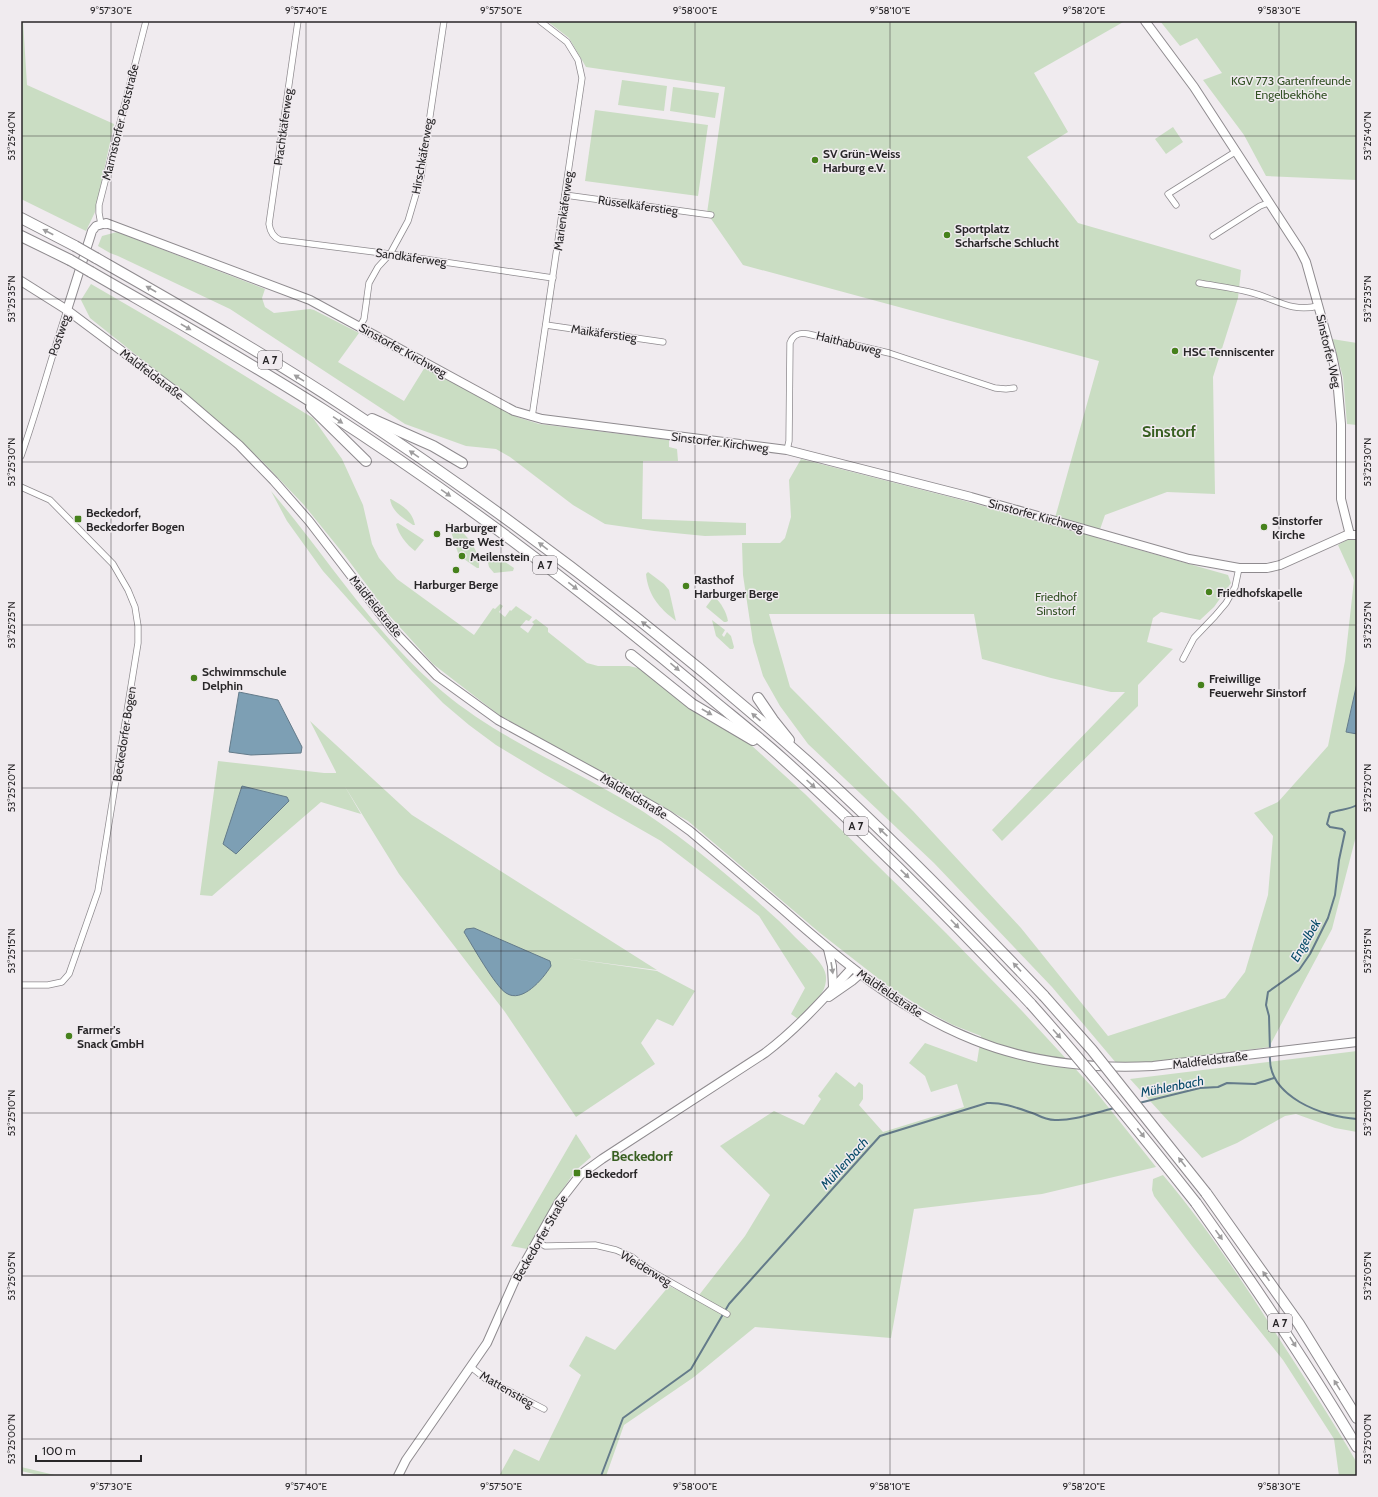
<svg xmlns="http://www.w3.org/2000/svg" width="1378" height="1497" font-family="Cabin,sans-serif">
<rect width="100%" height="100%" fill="#f0ebef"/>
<g fill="#caddc3">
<path d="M21,21h2l4,64 87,39 -19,88 -9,19 -65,-32z"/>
<path d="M547,21h578l-91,52 34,59 -41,25 51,66 163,47 -3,28 -25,79 2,117 -48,-2 -62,23 -8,23 131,37 3,8 -17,24 -14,13 -39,-8 -8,6 -6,24 26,7 -35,36v21l-136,135 -10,-11 133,-138h-14l-60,-14 -69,-19 -8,-45h-205l21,73 123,124 108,117 87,108 117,-38 20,-26 23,-77 5,-59 -19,-23 24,-11 50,-56 17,-85 9,-81 -16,-35 14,-8 5,1v145l-11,49 11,2v103l-2,3 -23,89 -63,118 -127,17h-25l-65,-77 -118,-124 -126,-119 -28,-38 -17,-30 -10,-34 -10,-67 -1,-32h38l5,-5 6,-21 -2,-37 12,-21 153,39 99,27 46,-164 -356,-96 -36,-52 18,-126 -139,-20 -17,-29z"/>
<path d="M1160,21h197v159l-91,-4 -22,-41 -41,-55 19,-7 -25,-35 -17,8z"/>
<path d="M622,80l45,6 -3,25 -46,-6z"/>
<path d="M673,87l46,6 -4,25 -45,-7z"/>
<path d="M595,110l113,15 -10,71 -113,-15z"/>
<path d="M1173,127l10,15 -17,12 -11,-15z"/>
<path d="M117,232l148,57 -3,9 3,9 9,6 36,-4 4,1 45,23 -21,29 66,39 21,-34 92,50 22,7 130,16v7l8,2 1,12h-35l-1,58 104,4v12l-41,1 -51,-5 -49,-7 -32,-19 -63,-48 -14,-8 -30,-3 -61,-22 -175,-115 -112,-53 -8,-3 -12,-7 4,-10z"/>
<path d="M91,284l86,50 136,84 29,41 21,46 9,39 7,14 18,21 77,56 19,-27 2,1 5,-5 3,2 -4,6 6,5 5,-7 1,1 5,-5 16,11 -3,4 -3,-1 -6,7 8,6 6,-9 -2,-2 4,-3 12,9v4l39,31 11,3h31l13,3 46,37 63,39 54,49 141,139 77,79 70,76 63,79 -114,27 -128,15 -23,129 -136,-11 -61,50 -70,48 -18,51h-107l15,-27 25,12 42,-86 -12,-9 17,-30 29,14 54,-64 27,13 49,-63 25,-41 -50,-49 54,-35 30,14 17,-26 -3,-3 18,-24 19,15 4,-5 4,3v14l-4,6 24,27 81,-25 -7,-23 -26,8 -6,-16 -16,-13 16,-20 52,19 4,-26 -28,-11 -21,-11 -44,-28 -68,-53 -132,-112 -189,-106 -66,-51 -44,-49 -43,-58 -42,-52 -42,-44 -77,-67 -95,-76 -9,-18z"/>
<path d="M1332,339l25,4v82l-10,-1 -4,-47z"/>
<path d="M271,491c57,67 104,144 172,201 55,46 122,73 183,109 47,28 90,64 131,100 13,12 26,23 38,36 9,9 31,27 31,40 1,18 -17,30 -28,42l-7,-5 14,-26 -46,-72 -98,-75 -117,-67 -48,-29 -27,-20 -26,-22 -31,-32 -89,-100 -36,-50z"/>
<path d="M390,499h1c12,7 21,12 24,26h-2c-10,-7 -21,-13 -23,-26z"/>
<path d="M448,522c17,9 32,27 31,46h-2l-16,-11 -3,-4z"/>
<path d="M398,523l26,17 -9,11c-9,-7 -16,-16 -19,-27z"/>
<path d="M490,554l6,2 18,12 -1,3 -19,2 -5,-6 -2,-9z"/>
<path d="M648,572l16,12 5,6 7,31c-17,-13 -28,-26 -30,-47z"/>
<path d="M714,596c7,7 12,15 14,25l-2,1h-2l-18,-15z"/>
<path d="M712,620l13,10 -3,5 2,2 3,-5 4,4 3,11 -1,2h-3l-14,-13z"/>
<path d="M310,721l102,94 245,155 -91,-12 91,13 38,20 -22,35 -16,-7 -16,24 14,21 -79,53 -71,-105 -106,-138 -55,-89 17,29 -40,-12 -109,94 -12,-1 18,-134 106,12h12v-1z"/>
<path d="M1357,1051v81l-22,-4 -39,-14 -11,2 -48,27 -35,15 -72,-79z"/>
<path d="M576,1134l15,23 -16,14 -19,29 -29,49 -16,-3z"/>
<path d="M1163,1175c43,51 81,108 117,165 26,40 53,81 77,123v13h-18l-5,-37 -51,-79 -91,-114 -38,-50 -2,-6 1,-11z"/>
<path d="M21,1467l38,9h-16l-22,-5z"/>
</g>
<g fill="#7d9fb4" stroke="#647b8a">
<path d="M1357,683v51l-11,-2z"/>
<path d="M239,692l39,8 24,47 -1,6 -50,2 -22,-3z"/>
<path d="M242,786l45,11 2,4 -53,53 -13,-10z"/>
<path d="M474,928l76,33 1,5c-8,13 -29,38 -45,27 -11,-7 -34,-48 -42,-61l2,-3z"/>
</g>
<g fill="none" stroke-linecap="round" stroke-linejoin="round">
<g stroke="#647b8a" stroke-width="2">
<path d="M1270,1051l-1,-35 -3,-11 2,-13 31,-22 11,-16 18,-36 7,-23 4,-35 6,-28 -3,-3 -12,-2 -3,-3 3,-11c9,-4 19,-3 27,-8"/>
<path d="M1270,1055c-3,42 53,62 87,64"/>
<path d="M1139,1103l61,-15 18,-1 9,-4 28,1 19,-6"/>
<path d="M601,1476l22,-58 68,-49 38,-65 151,-168 107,-33c16,-1 33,6 48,11 6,3 13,6 20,6 20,1 41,-8 60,-12"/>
</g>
<defs>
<g id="street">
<path d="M298,21l-29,203c1,7 4,13 11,16l110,14 163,24"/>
<path d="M565,195l146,20"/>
<path d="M1176,205l-8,-11 67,-42"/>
<path d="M101,224l-2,-11v-8l47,-184"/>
<path d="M1213,236l47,-30 8,-3"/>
<path d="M1199,283c17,3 34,5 50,9 26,6 41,21 69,14"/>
<path d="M546,325l117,17"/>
<path d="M360,326l4,-7 5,-36 9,-16 12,-13 18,-33 13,-44 23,-156"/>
<path d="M532,417l50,-339 -4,-18 -11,-18 -27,-21"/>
<path d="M787,450l2,-9 1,-98c3,-8 10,-11 18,-9l81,19 106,35 11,1 8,-1"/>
<path d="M21,456c17,-48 30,-98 46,-146"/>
<path d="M21,487l29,13 63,64 15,26 7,17 3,19v17l-40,248 -29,83 -7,8 -14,3h-27"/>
<path d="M1183,659l11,-21 21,-22 11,-13 9,-16 4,-19"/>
<path d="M537,1241l8,5 50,-1 21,5 16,7 17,13 78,44"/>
<path d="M471,1367l15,12 58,30"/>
</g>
<g id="secondary">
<path d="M1145,21l49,66 106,163 6,12 26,93 5,23 4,46v75l9,36"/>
<path d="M21,281l46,29 20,15 95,71 57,49 35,36 35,40 83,108 45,47 61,44 104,57 66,38 22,16c30,25 60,51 90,76 59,52 120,104 194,133 57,23 118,29 179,26l204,-24"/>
<path d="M67,310l25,-79 4,-5 10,-3 204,77 204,111 28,8 245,31 184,47 218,62 50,9h28l13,-3 67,-30h10"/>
<path d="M828,949l4,17 1,21"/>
<path d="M829,997l23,-16 8,-7"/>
<path d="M398,1476l8,-16 81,-117 28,-63 44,-78 21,-27 22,-16 163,-106c33,-25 59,-55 87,-85"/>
</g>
<g id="highway">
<path d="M21,218l54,28"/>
<path d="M21,236l49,24"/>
<path d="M96,258c84,48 169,96 249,149 162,107 317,225 462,354 83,75 160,154 237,235"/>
<path d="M91,272c78,45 157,89 233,138 137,88 266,186 390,291 23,19 47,38 69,58 87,78 169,161 248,245"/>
<path d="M311,407l55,54"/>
<path d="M372,419l61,27 29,17"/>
<path d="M631,655l61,49 61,36"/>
<path d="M758,698l15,22 16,20"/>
<path d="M1206,1193l93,131 58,94"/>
<path d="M1196,1203c57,80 111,160 161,244"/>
</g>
</defs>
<use href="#street" stroke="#8f8b8f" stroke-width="7"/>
<use href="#secondary" stroke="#8f8b8f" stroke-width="10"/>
<use href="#highway" stroke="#8f8b8f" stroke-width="12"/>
<use href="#street" stroke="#fff" stroke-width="5.5"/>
<use href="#secondary" stroke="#fff" stroke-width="8"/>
<use href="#highway" stroke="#fff" stroke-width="10"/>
<defs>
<g id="highway-bridge">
<path d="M75,246l21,12"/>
<path d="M70,260l21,12"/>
<path d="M1044,996l48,54 114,143"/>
<path d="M1031,1004c58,65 112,132 165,199"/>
</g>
</defs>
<use href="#highway-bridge" stroke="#8f8b8f" stroke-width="12" stroke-linecap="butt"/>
<use href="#highway-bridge" stroke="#fff" stroke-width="10"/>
</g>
<defs><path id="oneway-solid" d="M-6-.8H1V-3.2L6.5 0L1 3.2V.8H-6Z"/></defs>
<g fill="#9e9d9e">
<use href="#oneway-solid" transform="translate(48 232) rotate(-152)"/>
<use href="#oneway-solid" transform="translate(151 289) rotate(-150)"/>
<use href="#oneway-solid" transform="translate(186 327) rotate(30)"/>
<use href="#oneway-solid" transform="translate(299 378) rotate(-148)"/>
<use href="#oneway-solid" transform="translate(338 420) rotate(34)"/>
<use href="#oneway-solid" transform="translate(414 454) rotate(-145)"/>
<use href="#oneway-solid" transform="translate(446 493) rotate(35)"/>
<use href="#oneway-solid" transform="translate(543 546) rotate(-143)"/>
<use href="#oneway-solid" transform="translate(573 586) rotate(38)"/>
<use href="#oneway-solid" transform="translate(646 625) rotate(-142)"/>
<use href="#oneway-solid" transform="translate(675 667) rotate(40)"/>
<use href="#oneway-solid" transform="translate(707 712) rotate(30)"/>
<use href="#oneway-solid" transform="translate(756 717) rotate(-139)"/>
<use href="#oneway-solid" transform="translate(811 784) rotate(42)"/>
<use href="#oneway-solid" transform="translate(883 832) rotate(-137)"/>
<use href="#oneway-solid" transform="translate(905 874) rotate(44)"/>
<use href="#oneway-solid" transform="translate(955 924) rotate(46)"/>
<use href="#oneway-solid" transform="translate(1017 967) rotate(-133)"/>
<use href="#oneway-solid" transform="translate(832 968) rotate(81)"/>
<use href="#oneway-solid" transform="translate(1057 1034) rotate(48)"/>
<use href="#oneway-solid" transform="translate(1141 1133) rotate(52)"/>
<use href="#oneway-solid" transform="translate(1182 1162) rotate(-128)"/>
<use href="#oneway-solid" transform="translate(1219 1235) rotate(54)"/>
<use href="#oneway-solid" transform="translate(1266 1276) rotate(-125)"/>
<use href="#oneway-solid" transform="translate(1293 1342) rotate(58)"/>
<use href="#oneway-solid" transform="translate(1337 1385) rotate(-122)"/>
</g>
<path fill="none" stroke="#282628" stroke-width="1" stroke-opacity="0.45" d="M111,21v1455M306,21v1455M501,21v1455M695,21v1455M890,21v1455M1084,21v1455M1279,21v1455M21,136h1336M21,299h1336M21,462h1336M21,625h1336M21,788h1336M21,951h1336M21,1113h1336M21,1276h1336M21,1439h1336"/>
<g fill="#46811c" stroke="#f0ebef" stroke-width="1.5">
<circle cx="815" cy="160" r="4"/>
<circle cx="947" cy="235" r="4"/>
<circle cx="1175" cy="351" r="4"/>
<rect x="74" y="515" width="8" height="8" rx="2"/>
<circle cx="1264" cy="527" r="4"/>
<circle cx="437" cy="534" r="4"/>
<circle cx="462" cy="556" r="4"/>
<circle cx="456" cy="570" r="4"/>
<circle cx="686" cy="586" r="4"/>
<circle cx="1209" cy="592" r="4"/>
<circle cx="194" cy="678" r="4"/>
<circle cx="1201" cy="685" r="4"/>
<circle cx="69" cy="1036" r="4"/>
<rect x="573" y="1169" width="8" height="8" rx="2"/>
</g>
<g text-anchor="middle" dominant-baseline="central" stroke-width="3" stroke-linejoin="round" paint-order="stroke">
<g fill="#f0ebef" stroke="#646164" stroke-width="1">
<rect x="258" y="351" width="24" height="18" rx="3"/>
<rect x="533" y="556" width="24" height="18" rx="3"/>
<rect x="844" y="817" width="24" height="18" rx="3"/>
<rect x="1268" y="1314" width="24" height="18" rx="3"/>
</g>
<g font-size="11" font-weight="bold" fill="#282628">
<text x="270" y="360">A 7</text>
<text x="545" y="565">A 7</text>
<text x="856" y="826">A 7</text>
<text x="1280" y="1323">A 7</text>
</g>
<g font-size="12" fill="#325124" stroke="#f0ebef">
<text x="1291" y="80">KGV 773 Gartenfreunde<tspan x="1291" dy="14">Engelbekhöhe</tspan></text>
<text x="1056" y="596">Friedhof<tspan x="1056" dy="14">Sinstorf</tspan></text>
</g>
<g font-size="12" fill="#282628" stroke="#f0ebef">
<text transform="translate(120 122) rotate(-76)">Marmstorfer Poststraße</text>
<text transform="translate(283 127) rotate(-82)">Prachtkäferweg</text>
<text transform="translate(422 156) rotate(-80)">Hirschkäferweg</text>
<text transform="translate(638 205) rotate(8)">Rüsselkäferstieg</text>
<text transform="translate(563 211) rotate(-82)">Marienkäferweg</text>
<text transform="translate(411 257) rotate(8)">Sandkäferweg</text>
<text transform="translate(604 333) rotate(8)">Maikäferstieg</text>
<text transform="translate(59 335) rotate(-71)">Postweg</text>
<text transform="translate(849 343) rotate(14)">Haithabuweg</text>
<text transform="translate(403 350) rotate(29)">Sinstorfer Kirchweg</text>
<text transform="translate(1329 351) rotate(77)">Sinstorfer Weg</text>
<text transform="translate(152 374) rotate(37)">Maldfeldstraße</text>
<text transform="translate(720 442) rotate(7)">Sinstorfer Kirchweg</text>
<text transform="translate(1036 515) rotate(15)">Sinstorfer Kirchweg</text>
<text transform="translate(376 606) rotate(51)">Maldfeldstraße</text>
<text transform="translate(124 734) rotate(-81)">Beckedorfer Bogen</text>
<text transform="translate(634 796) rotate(31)">Maldfeldstraße</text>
<text transform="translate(890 993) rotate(34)">Maldfeldstraße</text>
<text transform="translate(1210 1060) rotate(-7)">Maldfeldstraße</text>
<text transform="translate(540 1238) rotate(-60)">Beckedorfer Straße</text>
<text transform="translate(646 1268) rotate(31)">Weiderweg</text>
<text transform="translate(507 1389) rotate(30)">Mattenstieg</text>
</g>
<g font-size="12" font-weight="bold" fill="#282628" stroke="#f0ebef" text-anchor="start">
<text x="823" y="153">SV Grün-Weiss<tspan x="823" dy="14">Harburg e.V.</tspan></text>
<text x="955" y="228">Sportplatz<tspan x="955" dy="14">Scharfsche Schlucht</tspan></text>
<text x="1183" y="351">HSC Tenniscenter</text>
<text x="86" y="512">Beckedorf,<tspan x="86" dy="14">Beckedorfer Bogen</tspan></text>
<text x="1272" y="520">Sinstorfer<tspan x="1272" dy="14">Kirche</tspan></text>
<text x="445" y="527">Harburger<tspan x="445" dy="14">Berge West</tspan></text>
<text x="470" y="556">Meilenstein</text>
<text x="694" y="579">Rasthof<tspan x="694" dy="14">Harburger Berge</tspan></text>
<text x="456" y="584" text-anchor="middle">Harburger Berge</text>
<text x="1217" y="592">Friedhofskapelle</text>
<text x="202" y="671">Schwimmschule<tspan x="202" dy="14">Delphin</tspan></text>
<text x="1209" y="678">Freiwillige<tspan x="1209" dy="14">Feuerwehr Sinstorf</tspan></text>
<text x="77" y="1029">Farmer's<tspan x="77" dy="14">Snack GmbH</tspan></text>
<text x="585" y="1173">Beckedorf</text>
</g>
<g font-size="13" font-style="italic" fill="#084b69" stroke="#f0ebef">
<text transform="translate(1305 940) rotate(-60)">Engelbek</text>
<text transform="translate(1172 1086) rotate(-11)">Mühlenbach</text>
<text transform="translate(844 1163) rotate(-48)">Mühlenbach</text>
</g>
<g font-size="14" font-weight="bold" fill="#385f21" stroke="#f0ebef">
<text x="642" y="1156">Beckedorf</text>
</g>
<g font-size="16" font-weight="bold" fill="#385f21" stroke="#f0ebef">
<text x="1169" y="431">Sinstorf</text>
</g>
</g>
<rect width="1378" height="1497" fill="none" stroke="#f0ebef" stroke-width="44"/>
<path d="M36 1455v6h105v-6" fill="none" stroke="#282628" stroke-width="2"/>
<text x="42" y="1455" font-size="12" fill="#282628" stroke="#f0ebef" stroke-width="3" paint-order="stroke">100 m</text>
<rect x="22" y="22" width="1334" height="1453" fill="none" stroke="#282628" stroke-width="1.5"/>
<g font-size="10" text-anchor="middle" fill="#282628">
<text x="111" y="14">9°57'30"E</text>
<text x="306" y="14">9°57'40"E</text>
<text x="501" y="14">9°57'50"E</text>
<text x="695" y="14">9°58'00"E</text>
<text x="890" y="14">9°58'10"E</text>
<text x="1084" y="14">9°58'20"E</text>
<text x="1279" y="14">9°58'30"E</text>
<text transform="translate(11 136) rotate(-90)" y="4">53°25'40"N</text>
<text transform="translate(1367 136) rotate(-90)" y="4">53°25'40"N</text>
<text transform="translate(11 299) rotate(-90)" y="4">53°25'35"N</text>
<text transform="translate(1367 299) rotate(-90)" y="4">53°25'35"N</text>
<text transform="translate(11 462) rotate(-90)" y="4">53°25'30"N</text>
<text transform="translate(1367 462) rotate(-90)" y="4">53°25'30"N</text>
<text transform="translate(11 625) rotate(-90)" y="4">53°25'25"N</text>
<text transform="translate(1367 625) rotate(-90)" y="4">53°25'25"N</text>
<text transform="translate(11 788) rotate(-90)" y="4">53°25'20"N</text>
<text transform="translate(1367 788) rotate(-90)" y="4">53°25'20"N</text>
<text transform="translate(11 951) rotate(-90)" y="4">53°25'15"N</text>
<text transform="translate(1367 951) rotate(-90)" y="4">53°25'15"N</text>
<text transform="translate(11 1113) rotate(-90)" y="4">53°25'10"N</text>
<text transform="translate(1367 1113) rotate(-90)" y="4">53°25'10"N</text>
<text transform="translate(11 1276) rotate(-90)" y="4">53°25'05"N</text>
<text transform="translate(1367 1276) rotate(-90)" y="4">53°25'05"N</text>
<text transform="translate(11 1439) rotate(-90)" y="4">53°25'00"N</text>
<text transform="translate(1367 1439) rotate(-90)" y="4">53°25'00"N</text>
<text x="111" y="1490">9°57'30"E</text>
<text x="306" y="1490">9°57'40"E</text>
<text x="501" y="1490">9°57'50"E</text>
<text x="695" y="1490">9°58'00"E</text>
<text x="890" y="1490">9°58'10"E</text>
<text x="1084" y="1490">9°58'20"E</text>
<text x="1279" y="1490">9°58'30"E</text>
</g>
</svg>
